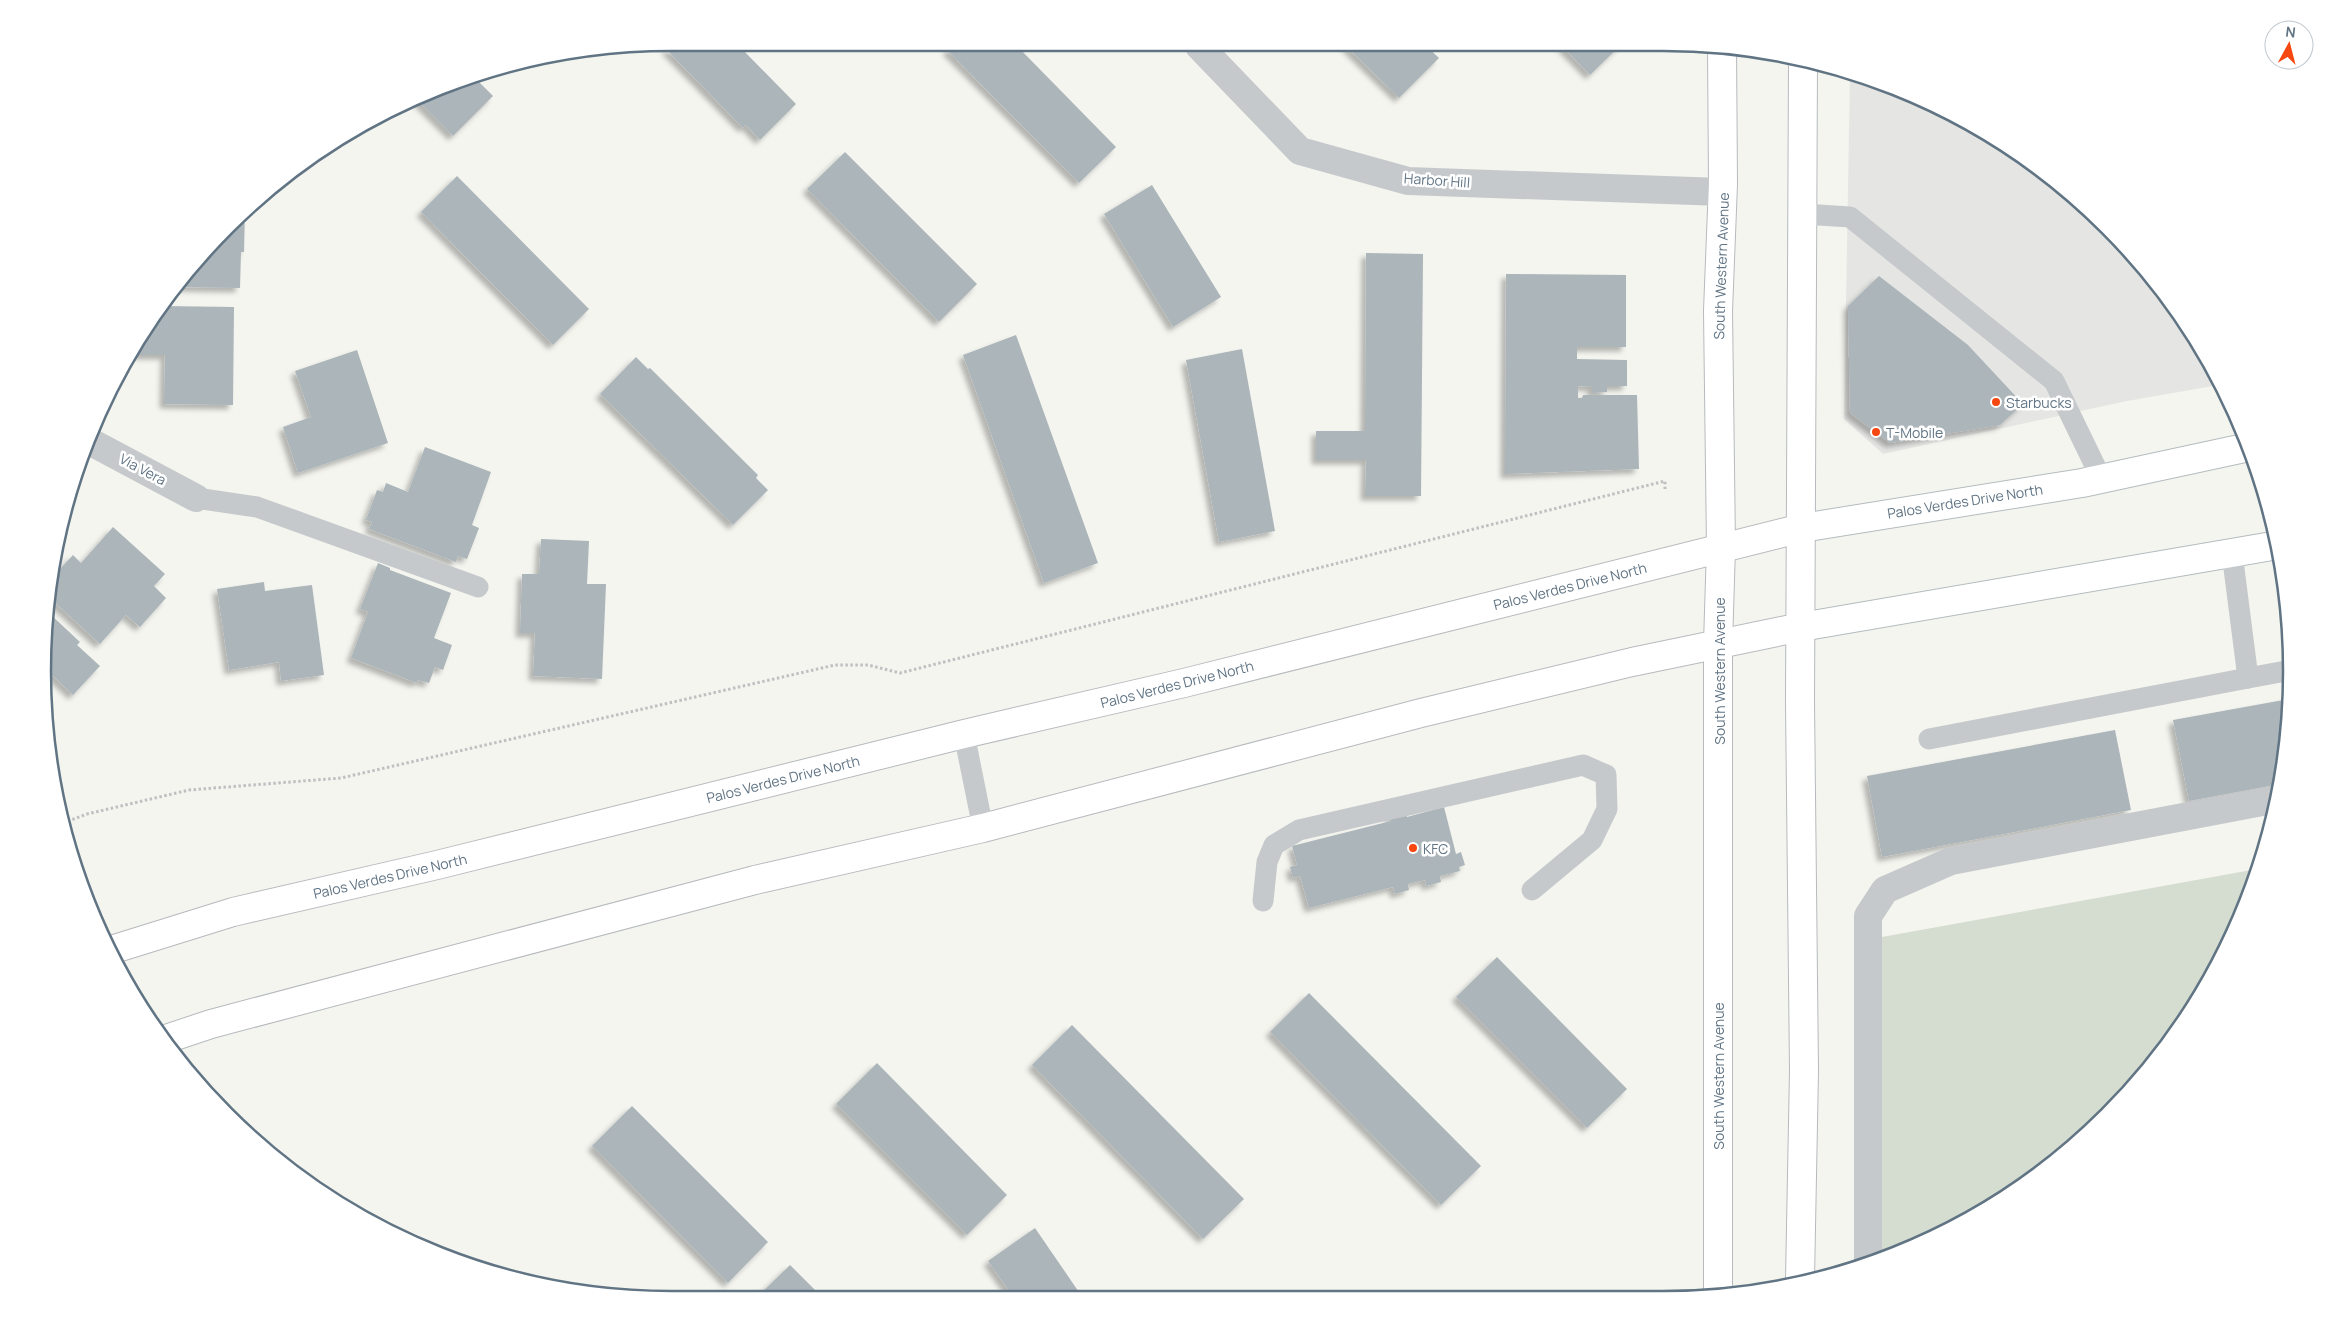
<svg xmlns="http://www.w3.org/2000/svg" width="2334" height="1342" font-family="Manrope,sans-serif">
<defs>
<filter id="shadow"><feDropShadow dx="-4.5" dy="4.5" stdDeviation="2.5" flood-color="#0004"/></filter>
</defs>
<rect width="100%" height="100%" fill="#f4f5ef"/>
<path fill="#e5e6e3" d="M1850,73l15,3 147,72 95,78 78,96 34,63 -92,16 -244,53 -39,-35z"/>
<path fill="#d5dcd0" d="M2257,869l-13,42 -58,109 -79,96 -130,99 -102,47 -4,-323z"/>
<g fill="#acb5ba" filter="url(#shadow)">
<path d="M1560,44h62l-32,31z"/>
<path d="M1345,45h80l14,13 -40,40z"/>
<path d="M1017,46l99,101 -37,36 -132,-133 3,-3z"/>
<path d="M740,47l56,57 -36,36 -14,-15 -3,3 -78,-80z"/>
<path d="M472,75l21,21 -40,40 -38,-38z"/>
<path d="M845,152l132,132 -38,38 -132,-133z"/>
<path d="M457,176l132,133 -36,36 -132,-133z"/>
<path d="M1152,185l69,112 -48,30 -69,-113z"/>
<path d="M245,210l-1,42h-3l-1,36 -63,-1 49,-60z"/>
<path d="M1366,253l57,1 -2,242h-56l1,-36h-50v-29h49z"/>
<path d="M1506,274l120,1v72h-49v12l50,1v26h-20v6l-15,1v-6l-14,-1v12h4l1,-3h54l2,74 -134,5z"/>
<path d="M1879,276l89,69 55,59 -23,21 -110,18 -40,-30 -2,-107z"/>
<path d="M161,306l73,1 -1,98 -69,-1 1,-49h-26l-1,-8h-4l15,-25z"/>
<path d="M1016,335l82,228 -54,20 -81,-228z"/>
<path d="M1242,349l33,182 -56,11 -33,-182z"/>
<path d="M357,350l31,93 -90,30 -15,-46 28,-10 -16,-46z"/>
<path d="M636,357l12,12 2,-1 108,107 -2,3 12,12 -35,35 -133,-131z"/>
<path d="M425,447l66,25 -19,53 7,3 -12,31 -9,-3 -2,6 -87,-33 3,-7 -6,-2 11,-30 6,2 3,-9 22,9z"/>
<path d="M113,527l52,47 -11,12 12,12 -26,29 -14,-12 -26,29 -48,-44 3,-26 18,-19 8,8z"/>
<path d="M541,539l48,2 -2,43h19l-4,95 -69,-3 2,-43h-15l2,-59h17z"/>
<path d="M378,563l12,5v2l61,23 -17,45 18,7 -9,25 -8,-3 -6,16 -11,-3 -1,3 -66,-25 17,-46 -8,-3z"/>
<path d="M264,582l1,9 47,-6 12,90 -43,6 -2,-19 -50,8 -12,-81z"/>
<path d="M50,614l30,28 -3,3 23,21 -27,29 -22,-21 -7,8 -1,-11z"/>
<path d="M2289,699l-9,85 -91,17 -16,-81z"/>
<path d="M2115,730l16,80 -249,47 -15,-81z"/>
<path d="M1444,807l12,47 5,-2 4,13 -6,2 1,4 -20,5 1,6 -15,4 -1,-6 -17,4 1,6 -14,4 -2,-7 -84,21 -9,-32 -7,2 -3,-11 7,-2 -5,-19 99,-25 -2,-7 16,-4 2,7z"/>
<path d="M1497,957l130,132 -40,39 -131,-131z"/>
<path d="M1309,993l172,173 -40,39 -171,-173z"/>
<path d="M1072,1025l172,174 -41,40 -171,-174z"/>
<path d="M877,1063l130,132 -40,40 -131,-131z"/>
<path d="M632,1106l136,136 -40,41 -136,-137z"/>
<path d="M1035,1228l48,70h-69l-26,-37z"/>
<path d="M790,1265l33,33h-67z"/>
</g>
<g fill="none" stroke-linecap="round" stroke-linejoin="round">
<defs>
<g id="secondary">
<path d="M1802,528l280,-45 167,-36"/>
<path d="M1801,627l477,-82"/>
</g>
<g id="primary">
<path d="M111,950l122,-38 204,-47 527,-131 220,-51 618,-155"/>
<path d="M163,1040l48,-16 544,-144 228,-52 438,-115 211,-51 169,-35"/>
<path d="M1800,1279l4,-208 -4,-369 3,-638"/>
<path d="M1718,1295v-651l3,-97 -3,-236 5,-127 -1,-137"/>
</g>
</defs>
<use href="#secondary" stroke="#b5bbbf" stroke-width="30"/>
<use href="#primary" stroke="#b6babe" stroke-width="30"/>
<path stroke="#bec0c2" stroke-width="3" stroke-dasharray="2.5 2.5" stroke-linecap="butt" d="M63,823l24,-9 102,-24 152,-12 494,-113h33l32,8 765,-192v8"/>
<g stroke="#c6c9cc" stroke-width="21">
<path d="M1803,214l47,3 204,164 47,97"/>
<path d="M196,498l61,9 221,80"/>
<path d="M2232,553l16,125 43,-8"/>
<path d="M964,734l19,94"/>
<path d="M1929,739l319,-61"/>
<path d="M1263,901l4,-39 7,-17 25,-15 284,-65 23,10 1,34 -15,31 -60,50"/>
</g>
<g stroke="#c6c9cc" stroke-width="28">
<path d="M1199,46l101,105 108,30 314,11"/>
<path d="M89,441l107,57"/>
<path d="M1868,1265v-349l17,-26 66,-29 327,-62"/>
</g>
<use href="#secondary" stroke="#fff" stroke-width="28"/>
<use href="#primary" stroke="#fff" stroke-width="28"/>
</g>
<g fill="#f5470f" stroke="#fff" stroke-width="2">
<circle cx="1996" cy="402" r="5"/>
<circle cx="1876" cy="432" r="5"/>
<circle cx="1413" cy="848" r="5"/>
</g>
<g text-anchor="middle" dominant-baseline="central" stroke-width="5" stroke-linejoin="round" paint-order="stroke">
<g font-size="14" fill="#607484" stroke="#fff">
<text transform="translate(1437 180) rotate(4)">Harbor Hill</text>
<text transform="translate(1721 266) rotate(-88)">South Western Avenue</text>
<text transform="translate(143 469) rotate(28)">Via Vera</text>
<text transform="translate(1965 501) rotate(-9)">Palos Verdes Drive North</text>
<text transform="translate(1570 586) rotate(-14)">Palos Verdes Drive North</text>
<text transform="translate(1719 671) rotate(-90)">South Western Avenue</text>
<text transform="translate(1177 684) rotate(-14)">Palos Verdes Drive North</text>
<text transform="translate(783 779) rotate(-14)">Palos Verdes Drive North</text>
<text transform="translate(390 876) rotate(-13)">Palos Verdes Drive North</text>
<text transform="translate(1718 1076) rotate(-90)">South Western Avenue</text>
</g>
<g font-size="14" fill="#607484" stroke="#fff" text-anchor="start">
<text x="2006" y="402">Starbucks</text>
<text x="1886" y="432">T-Mobile</text>
<text x="1423" y="848">KFC</text>
</g>
</g>
<path d="M0 0H2334V1342H0ZM671 51H1663A620 620 0 0 1 2283 671V671A620 620 0 0 1 1663 1291H671A620 620 0 0 1 51 671V671A620 620 0 0 1 671 51Z" fill="#fff" fill-rule="evenodd"/>
<path fill="none" stroke="#607484" stroke-width="2.5" d="M671 51H1663A620 620 0 0 1 2283 671V671A620 620 0 0 1 1663 1291H671A620 620 0 0 1 51 671V671A620 620 0 0 1 671 51Z"/>
<g transform="translate(2289 45) rotate(7)"><circle r="24" fill="#ffffff" stroke="#bfc7ce"/>
<path d="M0-4L9 19L0 12L-9 19Z" fill="#f5470f"/>
<text y="-8" font-size="14" font-weight="bold" text-anchor="middle" fill="#607484">N</text>
</g>
</svg>
